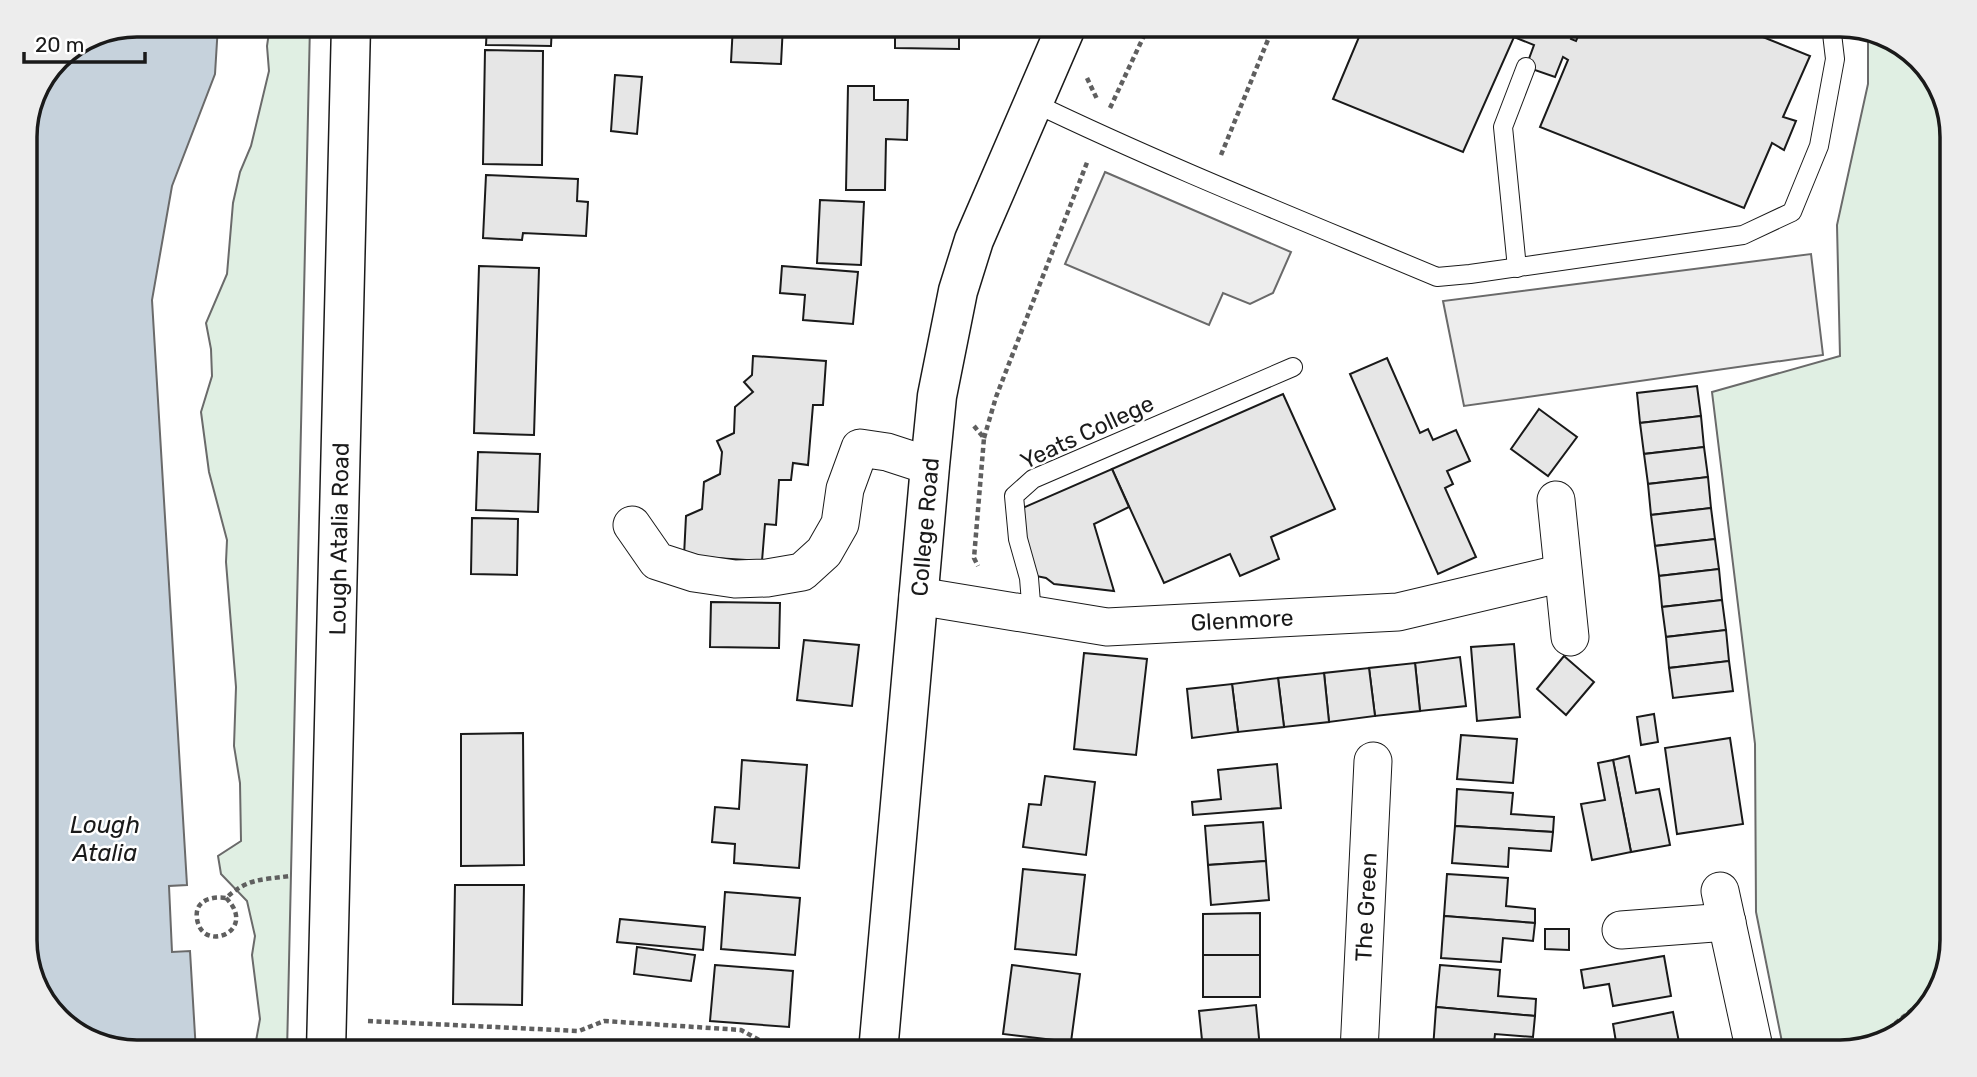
<svg xmlns="http://www.w3.org/2000/svg" width="1977" height="1077" font-family="Rubik,sans-serif">
<rect width="100%" height="100%" fill="#fff"/>
<g fill="#e0efe3" stroke="#6a6a6a" stroke-width="2">
<path d="M270,25h40l-23,1027h-33l6,-33 -8,-64 3,-19 -8,-35 -26,-27 -3,-18 23,-15 -1,-58 -6,-37 2,-59 -10,-125 1,-22 -18,-68 -8,-60 11,-36 -1,-27 -5,-26 21,-49 6,-71 7,-31 11,-26 18,-75 -2,-25z"/>
<path d="M1868,32l28,7 41,41 15,50v810l-14,56 -41,41 -57,15h-56l-28,-140 -1,-168 -43,-352 128,-36 -3,-131 31,-141z"/>
</g>
<g fill="#ededed" stroke="#6a6a6a" stroke-width="2">
<path d="M1105,172l186,80 -18,41 -23,11 -27,-11 -14,32 -144,-61z"/>
<path d="M1811,254l12,101 -359,51 -21,-105z"/>
</g>
<path fill="#c6d2dc" stroke="#6a6a6a" stroke-width="2" d="M137,25h81l-3,49 -43,112 -20,114 35,585 -18,1 3,66 18,-1 6,101h-59l-56,-14 -41,-41 -15,-50v-817l33,-73z"/>
<g fill="#e6e6e6" stroke="#1a1a1a" stroke-width="2">
<path d="M487,25h65l-1,21 -65,-1z"/>
<path d="M733,25h50l-2,39 -50,-2z"/>
<path d="M895,25h64v24l-64,-1z"/>
<path d="M1364,25h213l-6,14 5,2 7,-16h150l77,31 -27,61 13,4 -12,29 -12,-7 -28,65 -204,-81 28,-67 -5,-3 -8,20 -29,-10 8,-22 -20,-8 -51,115 -130,-53z"/>
<path d="M485,50l58,1 -1,114 -59,-1z"/>
<path d="M615,75l27,2 -5,57 -26,-3z"/>
<path d="M848,86h26v14h34l-1,40 -21,-1 -1,51h-39z"/>
<path d="M486,175l92,4 -1,22 11,1 -2,34 -63,-3 -1,7 -39,-2z"/>
<path d="M820,200l44,2 -3,63 -44,-2z"/>
<path d="M479,266l60,2 -5,167 -60,-2z"/>
<path d="M782,266l76,6 -5,52 -50,-4 2,-25 -25,-2z"/>
<path d="M753,356l73,5 -3,44h-10l-5,60 -15,-2 -2,17h-12l-3,45 -11,-1 -3,37 -78,-5 2,-40 16,-7 2,-27 16,-8 2,-22 -5,-11 17,-8 1,-26 18,-15 -9,-10 8,-7z"/>
<path d="M1387,358l33,75 8,-4 5,11 23,-10 14,31 -23,10 6,13 -8,4 31,69 -38,17 -88,-200z"/>
<path d="M1697,386l4,30 -61,7 -3,-30z"/>
<path d="M1283,394l52,115 -64,28 8,22 -39,17 -10,-22 -66,29 -52,-114z"/>
<path d="M1539,409l38,28 -29,39 -37,-27z"/>
<path d="M1701,416l3,31 -60,7 -4,-31z"/>
<path d="M1704,447l4,30 -60,7 -4,-30z"/>
<path d="M478,452l62,2 -2,58 -62,-2z"/>
<path d="M1112,469l17,38 -35,17 20,67 -60,-7 -8,-6 -10,-2 -18,-66z"/>
<path d="M1708,477l3,31 -60,7 -3,-31z"/>
<path d="M1711,508l4,31 -60,7 -4,-31z"/>
<path d="M472,518l46,1 -1,56 -46,-1z"/>
<path d="M1715,539l4,30 -60,7 -4,-30z"/>
<path d="M1719,569l3,31 -60,7 -3,-31z"/>
<path d="M1722,600l4,30 -60,7 -4,-30z"/>
<path d="M711,602l69,1 -1,45 -69,-1z"/>
<path d="M1726,630l3,31 -60,7 -3,-31z"/>
<path d="M804,640l55,5 -7,61 -55,-6z"/>
<path d="M1514,644l6,73 -43,4 -6,-74z"/>
<path d="M1084,653l63,6 -11,96 -62,-6z"/>
<path d="M1564,656l30,26 -28,33 -29,-26z"/>
<path d="M1460,657l6,49 -46,5 -5,-48z"/>
<path d="M1729,661l4,30 -60,7 -4,-30z"/>
<path d="M1415,663l5,48 -45,5 -6,-48z"/>
<path d="M1369,668l6,48 -46,6 -5,-49z"/>
<path d="M1324,673l5,49 -45,5 -6,-49z"/>
<path d="M1278,678l6,49 -46,5 -6,-48z"/>
<path d="M1232,684l6,48 -46,6 -5,-49z"/>
<path d="M1654,714l4,28 -17,3 -4,-28z"/>
<path d="M523,733l1,132 -63,1v-132z"/>
<path d="M1461,735l56,4 -4,44 -56,-4z"/>
<path d="M1730,738l13,86 -66,10 -12,-86z"/>
<path d="M1629,756l7,37 23,-4 11,56 -39,7 -18,-92z"/>
<path d="M742,760l65,5 -8,103 -65,-5 1,-19 -23,-2 3,-35 24,2z"/>
<path d="M1613,760l18,92 -39,8 -11,-56 24,-4 -7,-37z"/>
<path d="M1277,764l4,44 -88,7 -1,-13 29,-3 -3,-29z"/>
<path d="M1045,776l50,6 -9,73 -63,-8 6,-43 12,1z"/>
<path d="M1457,789l56,4 -2,21 43,3 -1,15 -98,-6z"/>
<path d="M1263,822l3,39 -58,4 -3,-39z"/>
<path d="M1455,826l98,6 -2,19 -42,-3 -1,19 -56,-4z"/>
<path d="M1266,861l3,39 -58,5 -3,-40z"/>
<path d="M1023,869l62,6 -9,80 -61,-6z"/>
<path d="M1447,874l61,4 -2,28 29,3v14l-91,-7z"/>
<path d="M455,885h69l-2,120 -69,-1z"/>
<path d="M725,892l75,6 -5,57 -74,-6z"/>
<path d="M1260,913v42h-57v-41z"/>
<path d="M1444,916l91,7 -2,18 -30,-3 -2,24 -60,-4z"/>
<path d="M620,919l85,8 -2,23 -86,-8z"/>
<path d="M1545,929h24v21l-24,-1z"/>
<path d="M637,947l58,8 -4,26 -57,-7z"/>
<rect x="1203" y="955" width="57" height="42"/>
<path d="M1664,956l7,40 -58,10 -4,-22 -25,4 -3,-18z"/>
<path d="M715,965l78,6 -4,56 -79,-6z"/>
<path d="M1012,965l68,9 -9,68 -68,-8z"/>
<path d="M1440,965l60,5 -2,26 38,3 -1,17 -99,-9z"/>
<path d="M1256,1005l4,44 -30,3h-57l-1,-9 30,-3 -3,-29z"/>
<path d="M1436,1007l99,9 -2,21 -38,-3 -2,18 -60,-3z"/>
<path d="M1673,1012l8,40h-86l22,-4 -4,-24z"/>
<path d="M443,1042l77,4v4l32,2v-8l25,2v6h-135z"/>
</g>
<g fill="none" stroke-linecap="round" stroke-linejoin="round">
<defs>
<g id="lane">
<path d="M1032,102c133,64 269,118 405,175l33,-3 273,-39 49,-23 27,-66 16,-87 -4,-34"/>
<path d="M1517,268l-14,-141 23,-60"/>
<path d="M1032,615l-3,-37 -11,-39 -4,-43 19,-17 260,-112"/>
</g>
<g id="street">
<path d="M1556,500l14,137"/>
<path d="M632,525l25,36 37,12 41,6 32,-1 35,-6 22,-20 16,-28 5,-35 15,-41 27,4 43,14"/>
<path d="M918,596l189,31 291,-15 165,-39"/>
<path d="M1720,891l35,161"/>
<path d="M1621,930l106,-8"/>
<path d="M1359,1052l14,-291"/>
</g>
<g id="secondary">
<path d="M326,1052l25,-1027"/>
<path d="M878,1052l52,-586 7,-70 21,-105 16,-51 93,-215"/>
</g>
</defs>
<use href="#lane" stroke="#1a1a1a" stroke-width="20"/>
<use href="#street" stroke="#1a1a1a" stroke-width="39"/>
<use href="#secondary" stroke="#1a1a1a" stroke-width="41"/>
<g stroke="#5f5f5f" stroke-width="4.5" stroke-dasharray="5 3.5" stroke-linecap="butt">
<path d="M1087,78l10,21"/>
<path d="M1110,108l39,-83"/>
<path d="M1221,155l53,-130"/>
<path d="M974,426l10,12 -10,120 4,8"/>
<path d="M984,438l12,-41 92,-237"/>
<path d="M226,898c33,33 -24,56 -29,21 -3,-19 15,-23 29,-21 22,-20 35,-18 64,-22"/>
<path d="M368,1021l211,10 25,-10 137,9 20,11 78,9"/>
<path d="M1869,1045l71,-58"/>
<path d="M1839,1052l17,-4"/>
</g>
<use href="#lane" stroke="#fff" stroke-width="18"/>
<use href="#street" stroke="#fff" stroke-width="37"/>
<use href="#secondary" stroke="#fff" stroke-width="38"/>
</g>
<g text-anchor="middle" dominant-baseline="central" stroke-width="5" stroke-linejoin="round" paint-order="stroke">
<g font-size="23" fill="#1a1a1a" stroke="#fff">
<text transform="translate(1087 432) rotate(-25)">Yeats College</text>
<text transform="translate(925 527) rotate(-85)">College Road</text>
<text transform="translate(339 539) rotate(-89)">Lough Atalia Road</text>
<text transform="translate(1242 620) rotate(-3)">Glenmore</text>
<text transform="translate(1366 907) rotate(-87)">The Green</text>
</g>
<g font-size="24" font-style="italic" fill="#1a1a1a" stroke="#fff">
<text x="105" y="825">Lough<tspan x="105" dy="28">Atalia</tspan></text>
</g>
</g>
<path d="M0 0H1977V1077H0ZM137 37H1840A100 100 0 0 1 1940 137V940A100 100 0 0 1 1840 1040H137A100 100 0 0 1 37 940V137A100 100 0 0 1 137 37Z" fill="#ededed" fill-rule="evenodd"/>
<path fill="none" stroke="#1a1a1a" stroke-width="3.5" d="M137 37H1840A100 100 0 0 1 1940 137V940A100 100 0 0 1 1840 1040H137A100 100 0 0 1 37 940V137A100 100 0 0 1 137 37Z"/>
<path d="M24 52v10h121v-10" fill="none" stroke="#1a1a1a" stroke-width="3.5"/>
<text x="35" y="52" font-size="21" fill="#1a1a1a" stroke="#ffffff" stroke-width="5" paint-order="stroke">20 m</text>
</svg>
